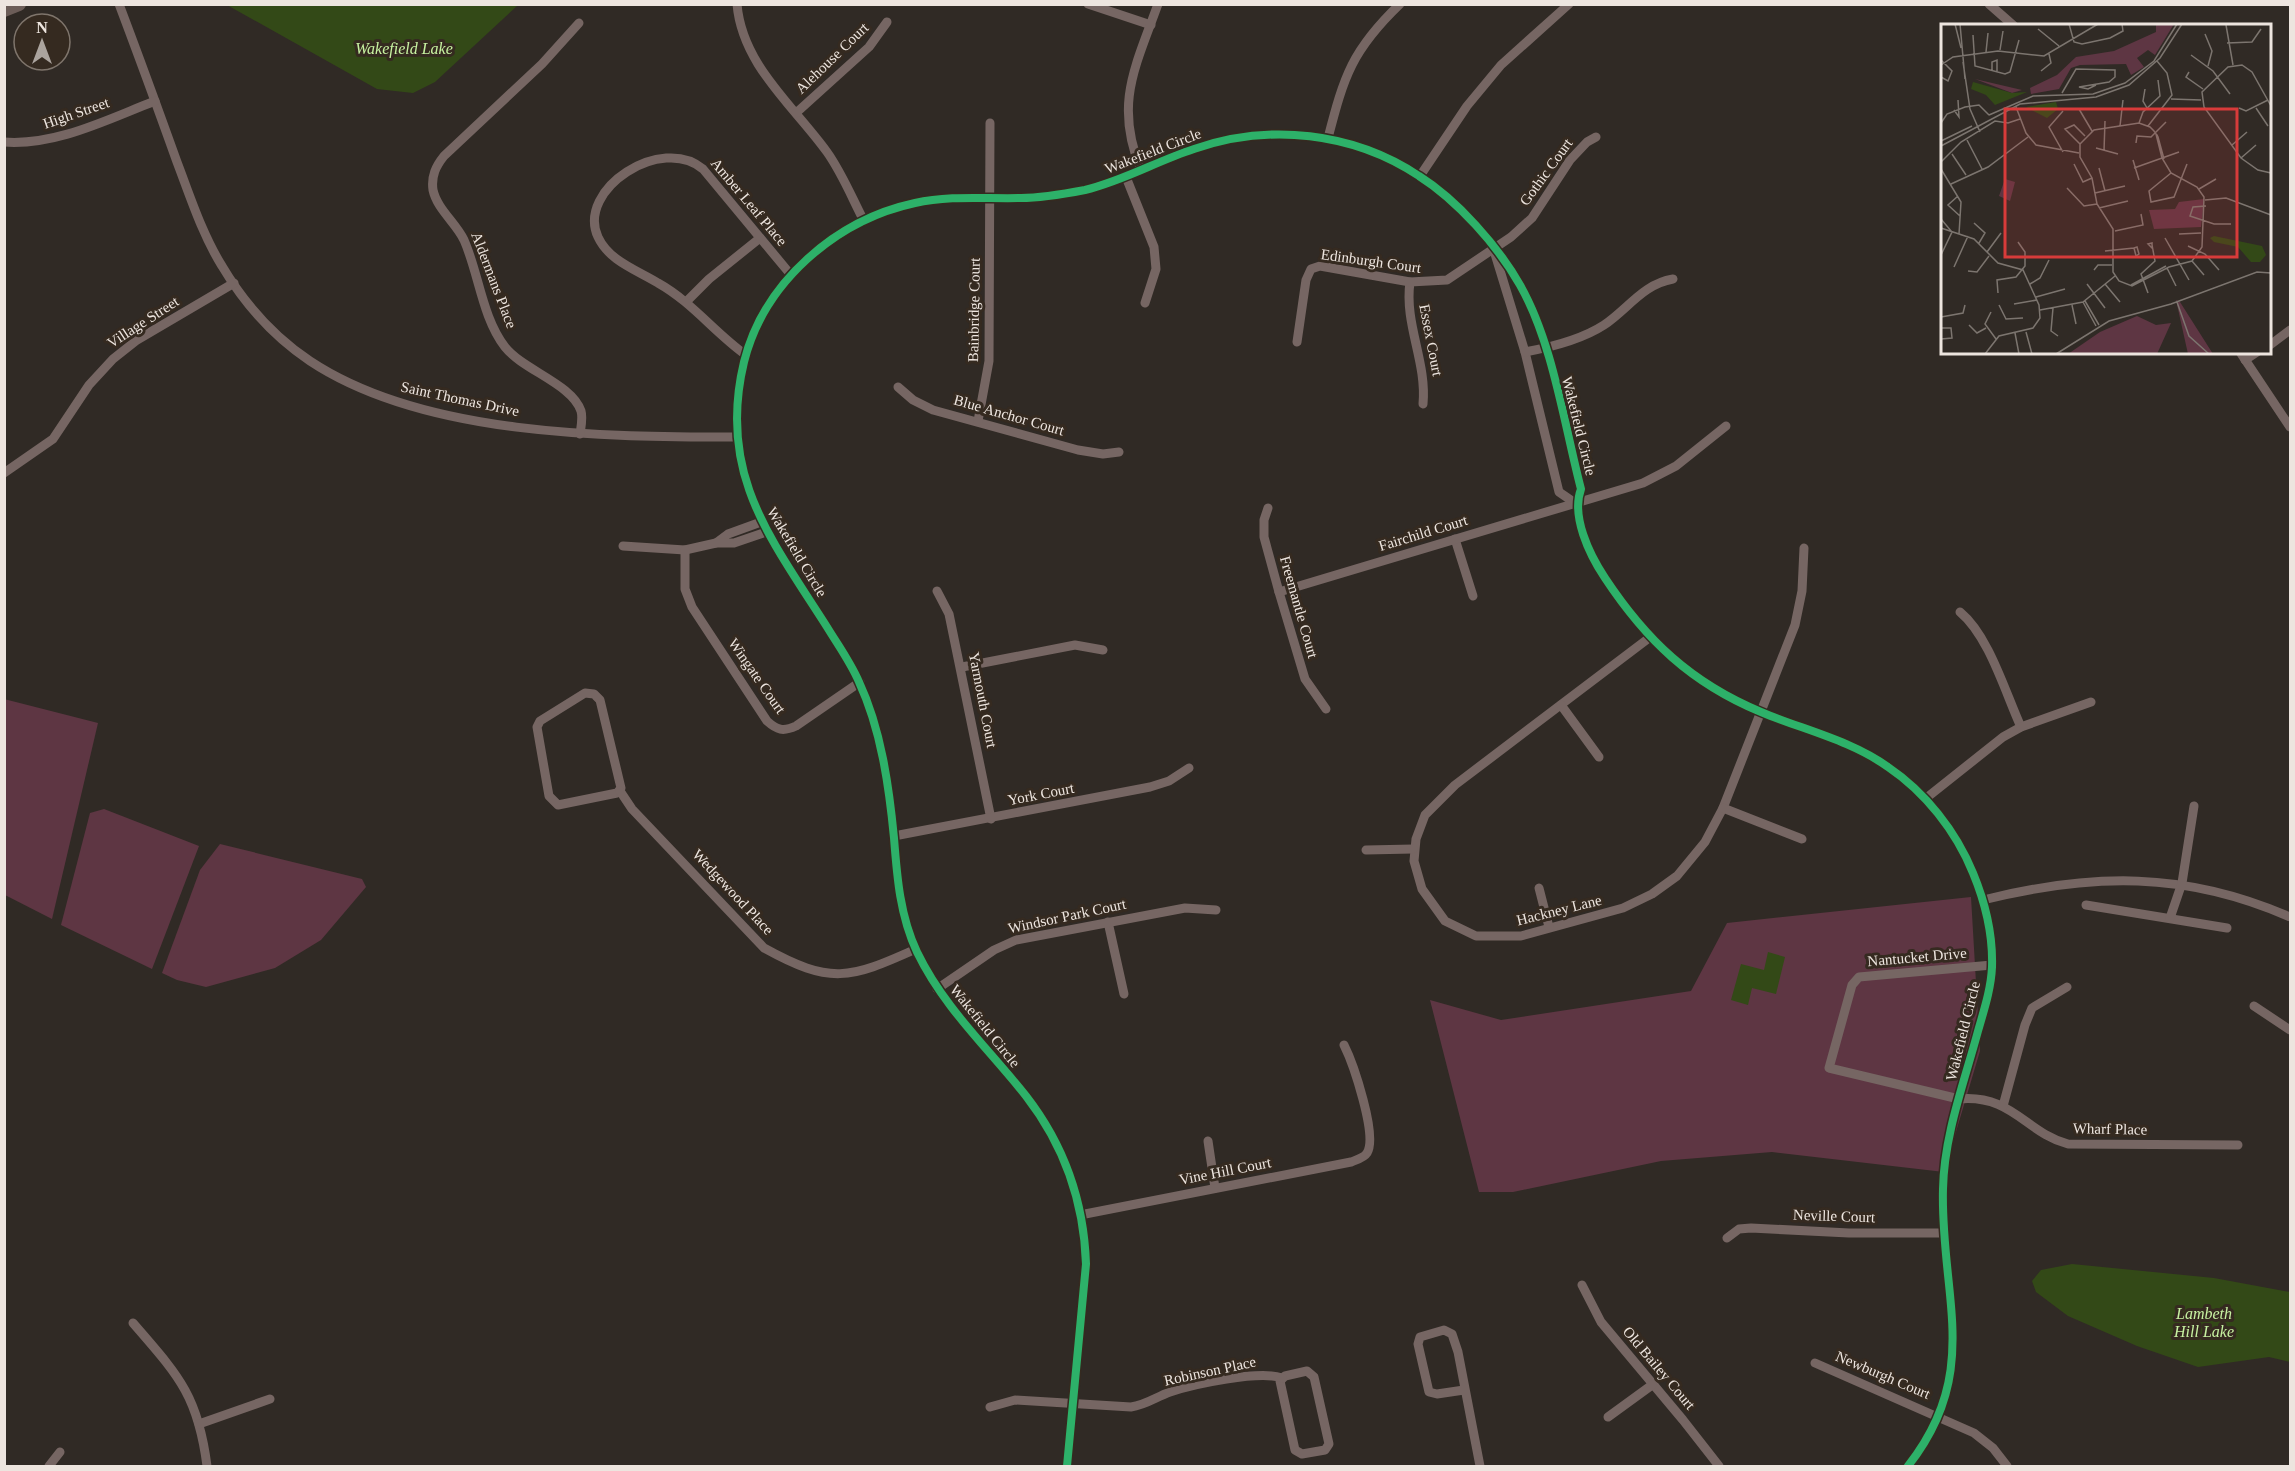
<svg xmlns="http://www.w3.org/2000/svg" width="2295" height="1471" font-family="'Times New Roman',serif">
<rect width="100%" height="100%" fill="#302a25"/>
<g fill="#5e3643">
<path d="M4,699l94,24 -46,196 -47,-24z"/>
<path d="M104,809l95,37 -47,123 -91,-44 29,-112z"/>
<path d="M220,844l142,35 4,8 -45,53 -46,28 -69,19 -29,-7 -15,-7 38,-103z"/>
<path d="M1971,897l9,154 -36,121 -172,-20 -111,9 -148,31h-34l-49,-192 71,20 190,-29 36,-68z"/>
</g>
<g fill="#334917">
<path d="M227,5l291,-1v1l-83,77 -22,11 -36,-4z"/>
<path d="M1768,952l17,5 -9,37 -24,-6 -4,17 -17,-5 10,-36 23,6z"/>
<path d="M2072,1264l142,14 76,14v70l-21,-5 -71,10 -61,-21 -69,-30 -32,-24 -4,-11 9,-11z"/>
</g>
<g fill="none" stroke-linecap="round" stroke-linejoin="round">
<g stroke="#766663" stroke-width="9">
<path d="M119,4c20,53 39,105 58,158 13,34 25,72 45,104 22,37 52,71 88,95 113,75 295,76 427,76"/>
<path d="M737,4c5,61 57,102 90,148 15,21 25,46 37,69"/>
<path d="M1088,4l63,21"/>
<path d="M1989,4l25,22"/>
<path d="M579,23l-37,41 -98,92c-8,10 -13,20 -11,34 4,19 23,33 31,50 15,34 18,77 41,107 18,23 67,37 76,64 2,7 0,16 -1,23"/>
<path d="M796,113l73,-66 18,-25"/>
<path d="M1328,138c16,-62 24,-88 72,-134"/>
<path d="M4,142c52,4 104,-23 151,-41"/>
<path d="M1141,170c-27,-66 -6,-102 17,-166"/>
<path d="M1420,176l47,-70 34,-41 68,-61"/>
<path d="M1126,177l28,70 2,22 -11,34"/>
<path d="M1495,254l30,98 34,140 16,11"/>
<path d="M1410,282c-6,42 17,80 13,122"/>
<path d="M686,302l23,-23 51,-41"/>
<path d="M1297,342l9,-62 5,-11 9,-3 90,16 37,-2 64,-43 21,-19 38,-58 17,-18 9,-5"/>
<path d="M2270,345l20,-15"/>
<path d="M1525,352c27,-5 56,-12 79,-27 24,-16 39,-41 69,-46"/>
<path d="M2240,352l50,75"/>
<path d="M746,355c-31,-22 -54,-53 -88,-72 -21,-13 -49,-22 -60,-46 -22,-48 64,-103 105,-68l88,106"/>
<path d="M2245,360l12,-8"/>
<path d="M898,387l15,13 20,10 145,40 25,4 16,-2"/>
<path d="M978,421l11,-60 1,-238"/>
<path d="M4,473l49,-34 36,-54 24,-26 24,-19 97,-57"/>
<path d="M1268,508l-4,12v17l15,55 26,87 21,30"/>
<path d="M1455,539l18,57"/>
<path d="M716,543l12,-9 33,-12"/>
<path d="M623,546l62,4 31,-7h18l32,-11"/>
<path d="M685,550v39l7,18 75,114c10,9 16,11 29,5l64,-44"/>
<path d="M937,591l12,23 42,205"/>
<path d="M1279,592l364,-109 33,-17 50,-40"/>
<path d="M1960,612c29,24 45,80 61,115"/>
<path d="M1649,638l-194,147 -30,30 -9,24 -2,22 8,28 23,32 31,15h45l102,-28 29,-14 25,-18 28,-34 18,-34 72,-183 7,-34 2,-43"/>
<path d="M962,667l113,-22 28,5"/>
<path d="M585,693l9,1 6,6 21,88 -4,5 -59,12 -9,-9 -12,-69 3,-6z"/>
<path d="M1561,705l38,52"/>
<path d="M620,791l12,18 132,139c67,37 85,31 152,1"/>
<path d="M1925,799l78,-62 18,-10 70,-25"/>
<path d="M1723,808l79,31"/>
<path d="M894,836l256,-49 19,-6 20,-13"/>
<path d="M1366,850l47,-1"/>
<path d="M1539,888l10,39"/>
<path d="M1983,900c109,-27 202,-29 307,17"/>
<path d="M2086,905l141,23"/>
<path d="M2170,918l12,-35 12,-77"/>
<path d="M1108,922l16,72"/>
<path d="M1992,965l-133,12 -7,8 -23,83 130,31c53,-5 67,34 109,45l170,1"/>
<path d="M937,989l57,-39 22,-10 169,-32 31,2"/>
<path d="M2254,1006l36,24"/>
<path d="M2003,1106l22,-81 7,-17 35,-21"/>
<path d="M1208,1141l7,47"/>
<path d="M1080,1215l271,-53c5,-2 13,-4 16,-9 11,-17 -14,-90 -23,-108"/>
<path d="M1727,1238l12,-9 12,-1 98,5h95"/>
<path d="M1582,1285l19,37 82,98 36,46"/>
<path d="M133,1323c45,52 65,72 74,143"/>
<path d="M1815,1363l159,70 19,15 14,18"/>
<path d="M1307,1371l7,6 15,67 -4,6 -23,4 -7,-4 -15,-69 5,-5z"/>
<path d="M1464,1390l-27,4 -8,-2 -11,-48 2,-7 24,-7 8,4 6,18 22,114"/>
<path d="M990,1407l25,-7 116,7c15,-2 25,-10 39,-15 23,-8 90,-22 112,-14"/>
<path d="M1608,1417l44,-32"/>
<path d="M199,1424l71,-25"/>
<path d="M49,1466l11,-14"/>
<path d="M1067,1466l19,-202c-2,-61 -22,-119 -60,-168 -38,-48 -82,-88 -109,-144 -17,-36 -20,-75 -23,-114 -5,-52 -13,-109 -35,-156 -8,-19 -21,-37 -32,-55 -56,-88 -110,-153 -83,-265 20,-80 92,-142 171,-159 35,-8 71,-4 106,-5 22,0 43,-4 64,-8 38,-9 72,-29 109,-41 75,-26 159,-17 225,27 38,24 79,70 101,109 33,58 44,139 61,204 -10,27 8,65 24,89 41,62 86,105 156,134 43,18 89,28 127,55 37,25 68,64 85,106 12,29 20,63 19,94 -1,22 -8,43 -14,64 -14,52 -34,104 -35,158 -3,106 40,182 -35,277"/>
</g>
<path stroke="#6c5d58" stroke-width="14" d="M4,10l15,-6"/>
<defs>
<path id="cycleway" d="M1067,1466l19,-202c-2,-61 -22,-119 -60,-168 -38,-48 -82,-88 -109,-144 -17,-36 -20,-75 -23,-114 -5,-52 -13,-109 -35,-156 -8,-19 -21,-37 -32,-55 -56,-88 -110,-153 -83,-265 20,-80 92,-142 171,-159 35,-8 71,-4 106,-5 22,0 43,-4 64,-8 38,-9 72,-29 109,-41 75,-26 159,-17 225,27 38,24 79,70 101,109 33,58 44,139 61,204 -10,27 8,65 24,89 41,62 86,105 156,134 43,18 89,28 127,55 37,25 68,64 85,106 12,29 20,63 19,94 -1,22 -8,43 -14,64 -14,52 -34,104 -35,158 -3,106 40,182 -35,277"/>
</defs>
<use href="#cycleway" stroke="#352a20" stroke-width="11"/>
<use href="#cycleway" stroke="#2db169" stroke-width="8"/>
</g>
<g text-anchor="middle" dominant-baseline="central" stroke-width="6" stroke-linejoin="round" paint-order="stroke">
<g font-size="15" fill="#ede5df" stroke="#352a20">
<text transform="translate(832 58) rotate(-44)">Alehouse Court</text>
<text transform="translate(76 113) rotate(-19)">High Street</text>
<text transform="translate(1153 151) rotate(-21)">Wakefield Circle</text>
<text transform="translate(1546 172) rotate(-54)">Gothic Court</text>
<text transform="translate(749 202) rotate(50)">Amber Leaf Place</text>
<text transform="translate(1371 261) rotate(8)">Edinburgh Court</text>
<text transform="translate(494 280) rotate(69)">Aldermans Place</text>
<text transform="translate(974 310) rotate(-89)">Bainbridge Court</text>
<text transform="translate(143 322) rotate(-33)">Village Street</text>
<text transform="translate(1431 340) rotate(79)">Essex Court</text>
<text transform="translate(460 399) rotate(12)">Saint Thomas Drive</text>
<text transform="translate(1009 415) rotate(16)">Blue Anchor Court</text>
<text transform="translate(1579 426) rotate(76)">Wakefield Circle</text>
<text transform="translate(1423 533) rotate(-17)">Fairchild Court</text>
<text transform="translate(797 552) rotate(59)">Wakefield Circle</text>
<text transform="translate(1299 607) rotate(74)">Freemantle Court</text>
<text transform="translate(757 676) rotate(55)">Wingate Court</text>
<text transform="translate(983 700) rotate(79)">Yarmouth Court</text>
<text transform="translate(1041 794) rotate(-11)">York Court</text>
<text transform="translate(733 892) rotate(47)">Wedgewood Place</text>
<text transform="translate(1559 910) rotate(-14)">Hackney Lane</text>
<text transform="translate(1067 916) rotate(-12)">Windsor Park Court</text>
<text transform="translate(1917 957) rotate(-5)">Nantucket Drive</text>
<text transform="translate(985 1026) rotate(51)">Wakefield Circle</text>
<text transform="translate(1963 1031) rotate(-76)">Wakefield Circle</text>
<text transform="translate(2110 1129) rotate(1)">Wharf Place</text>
<text transform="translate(1225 1171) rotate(-11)">Vine Hill Court</text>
<text transform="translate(1834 1216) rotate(2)">Neville Court</text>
<text transform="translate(1659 1368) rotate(50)">Old Bailey Court</text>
<text transform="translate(1210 1371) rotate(-12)">Robinson Place</text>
<text transform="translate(1883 1375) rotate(23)">Newburgh Court</text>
</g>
<g font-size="16" font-style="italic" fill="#c7f2a1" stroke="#352a20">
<text x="404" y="48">Wakefield Lake</text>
<text x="2204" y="1313">Lambeth<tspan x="2204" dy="18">Hill Lake</tspan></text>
</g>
</g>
<g transform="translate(1941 24)">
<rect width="330" height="330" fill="#302a25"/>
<path d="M215,0h18l-19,31 -7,-5 -11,8 7,9 -13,8 -5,-11 -46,1 -9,3 -12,21 -28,5 -1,-6 27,-13 19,-18 38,-6 42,-19zM34,55l47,11 -10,3zM64,155l10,3 -5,19 -11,-5zM263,175l-3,28 -47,2 -5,-19 26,-1 4,-7zM235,276l4,2 33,52h-25zM196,292l19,9 15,-2 -14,31h-89l32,-22z" fill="#5e3643"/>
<path d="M32,58l39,11 15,-1 -32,13 -9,-10 -15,-6zM115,78l2,7 -11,9 -21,-11zM273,212l48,10 4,9 -6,7h-9l-13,-15 -24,-5 -4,-4z" fill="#334917"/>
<path fill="none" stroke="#7c756f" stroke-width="1.5" d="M14,0l6,24M19,0l5,55M128,0l5,18 8,2 28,-6 13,-7 -1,-7M285,1l7,40M97,5l21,17M264,10l7,17 -4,15M32,11l2,31 30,8 5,-2 9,-32M286,19l25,-1 9,-13M59,26l3,-19M45,28l2,-19M250,31l22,16 17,23M0,36l11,11 -4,10 -7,-4M22,38l7,47 10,23M0,41l12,-8 45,-6 46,5 54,-32M51,47v-9l5,-2v12M100,47l10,-8 -2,-9M248,48l-3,5 17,12M204,65l-2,12 4,7M121,69l14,-24 39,1v7l-6,5 -30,5 9,2 8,-4M230,75l30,1M330,82l-19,-34 -10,-7 -14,2 -26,25 2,15 37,51 17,12 13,3M75,83l10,26 10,12 43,8M298,84l7,3 22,-11M315,84l12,18M138,85l13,22M13,86l5,7 -1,-17M122,87l-14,16 14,25M48,91l44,-19 60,-2 32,-11 29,-22 23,-37M0,99l6,-9 18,-7 14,-2 10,10M198,99l4,-11 17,-16 -2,-16M179,102l3,-26M207,102l24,-31 -5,-22 -10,-12M215,110l6,24 9,15 26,14 7,10 -2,50 -10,14 -23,6 -37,19 -13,-5 -6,-9v-43l-16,-25 -5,-26 -12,-21v-13l14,-14 45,-7 11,4 4,4 2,3 1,1 1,2 6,22M26,116l15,29M0,117l31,-15M195,119l1,-7 14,1 15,-15M139,120l-15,-15 9,-4 11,11M291,121l15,-13M0,122l79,-42 76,-7 33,-12 31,-27 22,-34M155,124l22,6M163,127l1,-30M11,130l14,21M300,134l15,-13M192,136l6,20M0,138l20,-20 34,-21 13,2 12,-4M133,140l9,18 9,-4M158,144l6,23M193,144l45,-16M0,145l20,33 -2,32M230,149l-22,18 2,11 23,-5 13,-33M10,160l37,-17 40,-30M126,164l17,18 13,-2M258,165l17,-10M154,169l30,-7M17,172l-10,9 12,11M264,176l21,-2 45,17M265,182l-13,1 -3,9 24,8h17M158,184l29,-7M0,195l11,13 -11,23M33,199l11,10 -6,10M0,204l33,11 24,24 25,7 16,35 1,13 -7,10 -34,8 -14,18M174,207l28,-6 -2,-11M238,210l22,-1M224,214l24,42M247,222l17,8 14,16M196,223l2,7 -3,2 -2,-8zM164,227l29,-3M46,228l14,-19M251,237l12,14M13,243l14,-31M226,244l9,18M153,246l4,-5h14M27,247l9,1 12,-16M89,260l10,-6 9,-18M146,260l18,24M164,260l15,18M190,261l35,-19M57,269l-1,-13 19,-3 9,-11v-14l-7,-10M207,269l-7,-19 14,-13 -3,-16v-2l-4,1 5,5M95,273l29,-8M144,277l14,24M142,278l13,24M236,278l12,34 20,18M73,280l23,-4M58,281l7,14 17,-1M131,281l4,19M112,284l-2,23 7,5M99,286l43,-8 32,-26M50,288l-6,12 11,15M0,293l22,-4 2,-8M28,301l8,8 9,-5M0,304h10l1,10 -11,1M85,308l6,22M74,309l4,21M115,330l53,-33 62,-17 86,-32 14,1"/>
<path fill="#d83b3a" fill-opacity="0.15" stroke="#d83b3a" stroke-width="3" d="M64,85h232v148h-232z"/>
<rect width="330" height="330" fill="none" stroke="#ede5df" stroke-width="3"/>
</g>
<rect width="2295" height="1471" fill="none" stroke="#ede5df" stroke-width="12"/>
<g transform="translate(42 42)"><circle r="28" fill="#352a20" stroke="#7f756c" stroke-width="1.5"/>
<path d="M0-4.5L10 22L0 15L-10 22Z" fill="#aba49e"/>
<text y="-9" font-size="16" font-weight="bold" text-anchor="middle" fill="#ede5df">N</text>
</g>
</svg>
